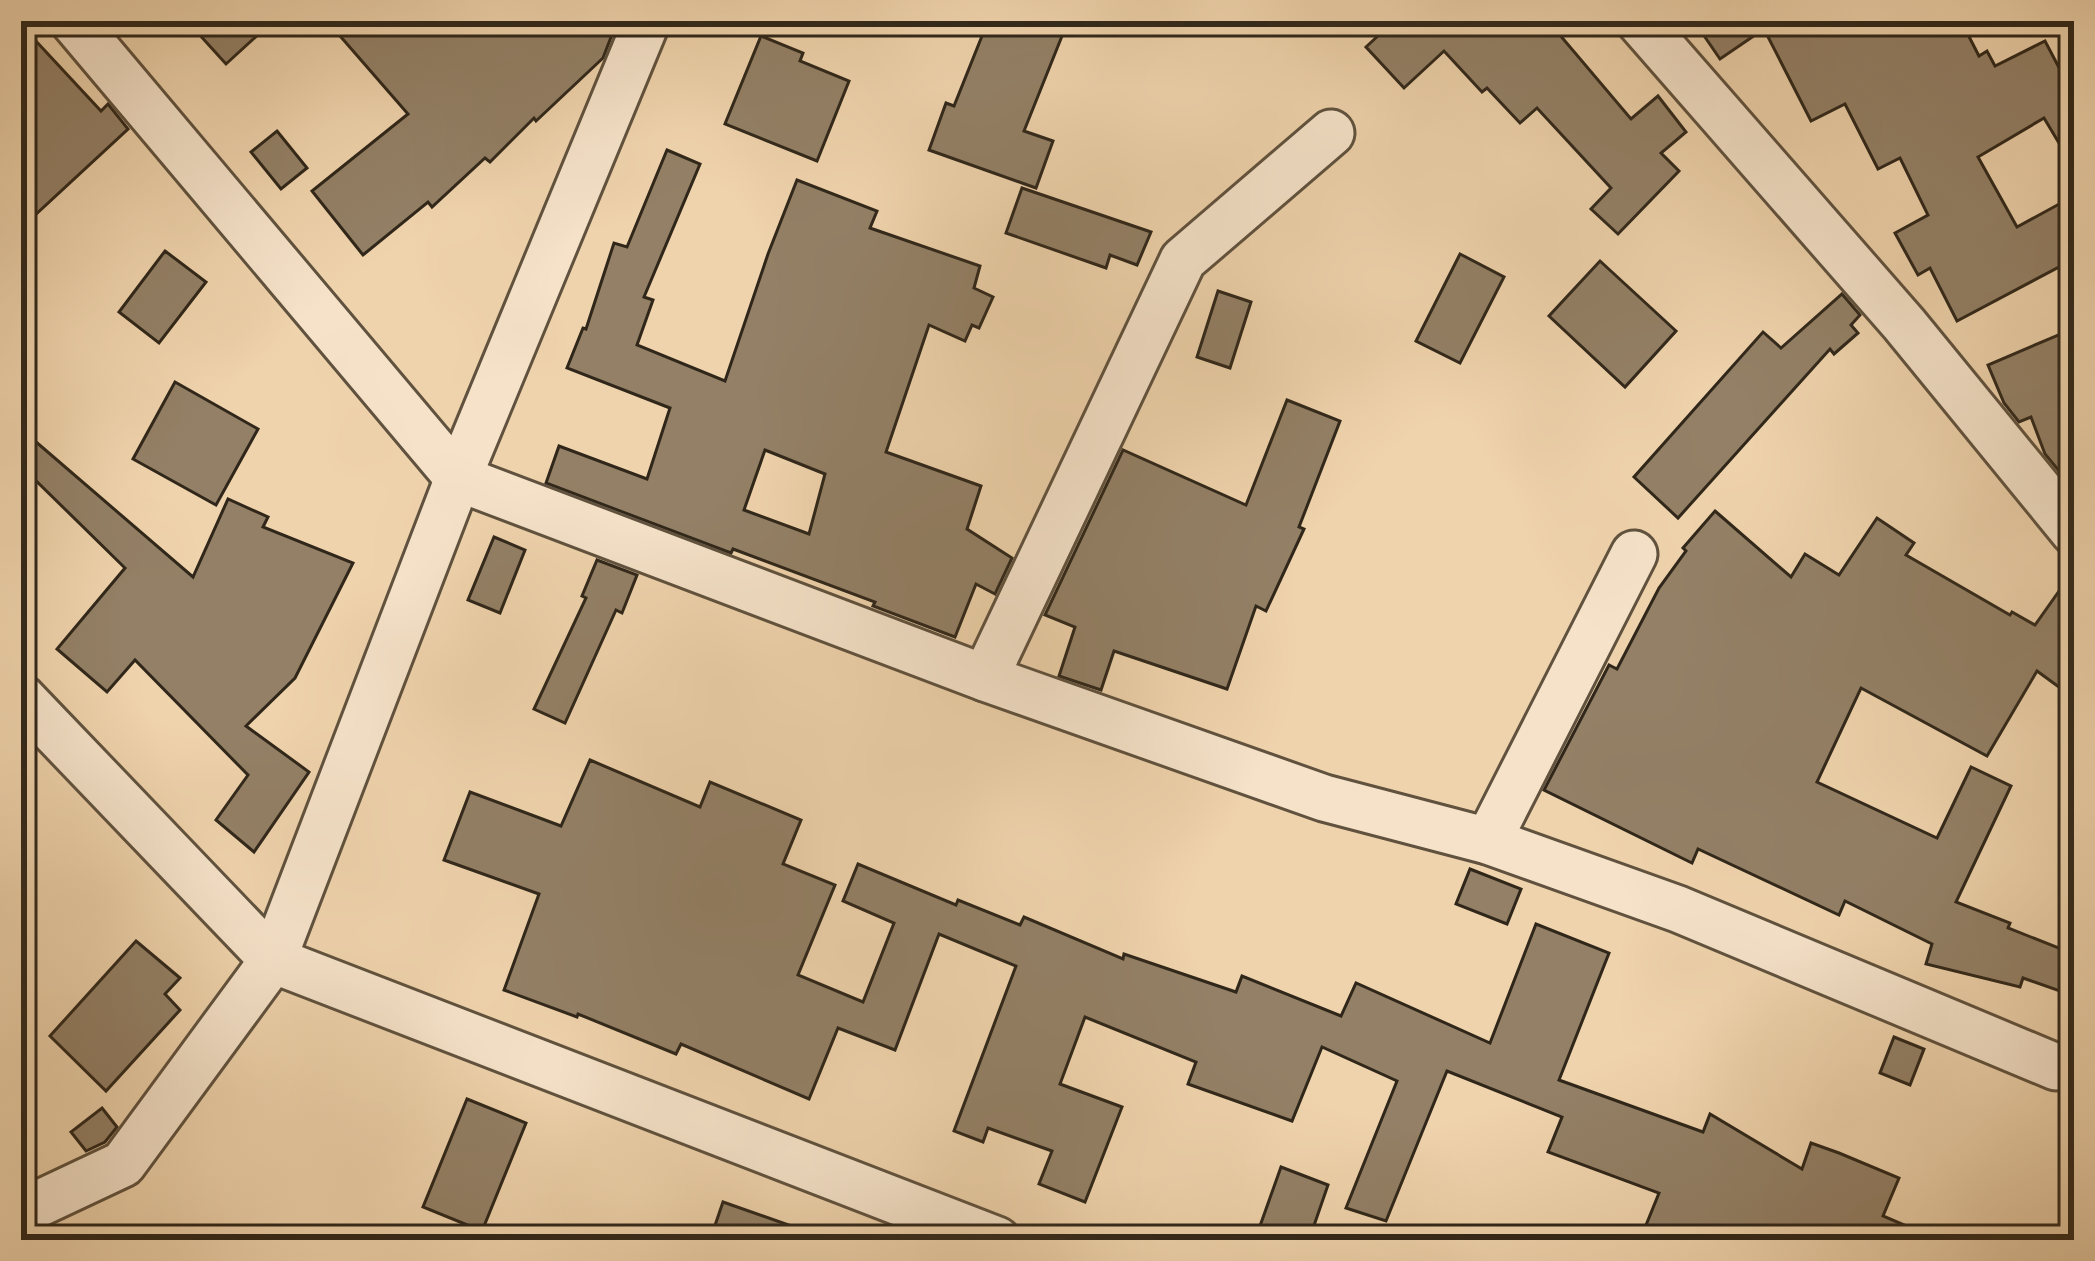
<svg xmlns="http://www.w3.org/2000/svg" width="2095" height="1261" font-family="'IM FELL French Canon',serif">
<rect width="100%" height="100%" fill="#efd3ac"/>
<filter id="stains"><feTurbulence type="fractalNoise" baseFrequency=".00167" numOctaves="4"/><feColorMatrix values="0 0 0 0 .2 0 0 0 0 .09 0 0 0 0 .02 0 0 0 .5 -.17"/></filter>
<radialGradient id="worn" r=".72"><stop offset=".6" stop-color="#630" stop-opacity="0"/><stop offset="1" stop-color="#630" stop-opacity=".3"/></radialGradient>
<g fill="#938066" stroke="#30271a" stroke-width="3" fill-rule="evenodd">
<path d="M187,21h86l-47,43z"/>
<path d="M327,21h275l11,11 -10,26 -67,63 -2,-3 -44,44 -5,-4 -53,49 -4,-5 -65,53 -51,-64 96,-77z"/>
<path d="M988,21h80l-44,110 29,10 -17,47 -107,-38 17,-47 8,3z"/>
<path d="M1394,21h154l83,98 27,-23 28,36 -25,21 18,18 -61,63 -27,-25 20,-21 -74,-80 -17,15 -33,-35 -5,4 -38,-41 -40,37 -38,-41z"/>
<path d="M1694,21h267l18,35 8,-5 8,15 50,-25 29,55v72l-30,-50 -66,39 39,70 57,-31v63l-117,62 -27,-53 -12,7 -23,-42 33,-18 -28,-57 -22,11 -33,-65 -34,17 -47,-92 -44,30z"/>
<path d="M21,25l80,86 7,-7 20,25 -107,99z"/>
<path d="M761,36l42,17 -3,8 49,20 -32,80 -92,-37z"/>
<path d="M277,131l30,37 -26,21 -30,-37z"/>
<path d="M667,150l33,14 -56,133 9,3 -16,45 88,36 43,-127 29,-74 80,31 -7,17 110,38 -6,22 19,9 -14,31 -7,-3 -7,16 -36,-16 -43,127 95,34 -14,43 45,29 -17,36 -19,-10 -21,53 -82,-31 2,-4 -142,-53 -2,4 -185,-70 13,-37 88,33 23,-71 -103,-40 16,-40 3,1 28,-86 13,4zM765,450l60,24 -16,60 -65,-24z"/>
<path d="M1022,188l129,44 -14,33 -27,-10 -4,13 -100,-35z"/>
<path d="M165,251l41,31 -47,61 -40,-31z"/>
<path d="M1460,254l44,23 -44,86 -44,-22z"/>
<path d="M1600,261l76,70 -51,56 -76,-71z"/>
<path d="M1218,291l33,11 -21,66 -33,-11z"/>
<path d="M1842,294l18,21 -9,10 7,8 -24,21 -4,-5 -152,169 -44,-41 129,-145 18,16z"/>
<path d="M2063,333l7,38 4,5v113l-29,-35 -14,-37 -12,5 -15,-19 -16,-38z"/>
<path d="M175,382l83,47 -42,76 -83,-46z"/>
<path d="M1287,400l53,21 -41,106 5,2 -38,82 -10,-5 -29,83 -113,-38 -13,39 -42,-14 16,-49 -30,-12 78,-165 123,55z"/>
<path d="M21,429l172,148 35,-78 40,18 -5,10 90,36 -58,115 -49,48 63,46 -55,80 -38,-32 32,-45 -113,-115 -28,32 -50,-43 68,-81 -104,-102z"/>
<path d="M1715,511l76,66 14,-23 34,21 38,-57 37,25 -8,12 104,60 2,-3 23,13 39,-55v128l-37,-27 -50,85 -126,-68 -44,94 120,56 34,-71 40,19 -55,116 54,21 -2,5 66,26v42l-51,-18 -3,9 -94,-23 6,-20 -87,-43 -6,14 -141,-66 -6,14 -148,-73 65,-125 8,4 42,-81 27,-37 -3,-3z"/>
<path d="M494,537l31,13 -25,63 -32,-13z"/>
<path d="M597,560l40,15 -15,38 -6,-3 -51,113 -31,-14 52,-111 -4,-2z"/>
<path d="M590,760l110,47 10,-25 91,38 -18,44 52,21 -37,90 65,27 31,-79 -51,-22 15,-37 98,41 2,-5 62,25 4,-8 99,42 1,-5 112,38 6,-16 99,40 15,-33 134,60 46,-119 73,29 -50,127 144,52 7,-18 92,55 9,-26 28,10 60,25 -16,38 56,24h-299l19,-47 -111,-41 14,-35 -115,-46 -61,150 -40,-13 51,-127 -75,-34 -30,74 -104,-37 8,-22 -111,-45 -25,67 62,23 -37,95 -46,-18 13,-33 -64,-23 -5,14 -29,-11 62,-165 -77,-32 -44,116 -57,-22 -29,71 -128,-55 -5,10 -98,-40 -1,3 -73,-27 35,-96 -95,-34 26,-68 91,34z"/>
<path d="M1470,869l51,20 -14,35 -51,-20z"/>
<path d="M136,941l44,37 -15,16 15,16 -74,81 -56,-55z"/>
<path d="M1894,1037l30,12 -14,36 -30,-12z"/>
<path d="M467,1099l59,24 -44,108 -59,-24z"/>
<path d="M102,1108l15,19 -12,15 -19,9 -15,-19z"/>
<path d="M1281,1167l47,18 -19,55h-54z"/>
<path d="M723,1202l94,33 -1,5h-106z"/>
</g>
<g fill="none" stroke-linecap="round" stroke-linejoin="round">
<defs>
<g id="minor">
<path d="M73,21l385,457 527,200 339,120 164,43 190,68 378,158"/>
<path d="M1639,21l265,303 170,208"/>
<path d="M985,678l198,-418 148,-127"/>
<path d="M21,697l252,263 724,280"/>
<path d="M1488,841l146,-287"/>
<path d="M21,1212l102,-48 150,-204 185,-482 189,-457"/>
</g>
</defs>
<use href="#minor" stroke="#60523e" stroke-width="51"/>
<use href="#minor" stroke="#f5e2c9" stroke-width="45"/>
</g>
<rect width="2095" height="1261" fill="none" stroke="#efd3ac" stroke-width="72"/>
<rect x="24" y="24" width="2047" height="1213" fill="none" stroke="#30271a" stroke-width="6"/>
<rect x="36" y="36" width="2023" height="1189" fill="none" stroke="#30271a" stroke-width="3"/>
<rect width="100%" height="100%" filter="url(#stains)"/>
<rect width="100%" height="100%" fill="url(#worn)"/>
</svg>
